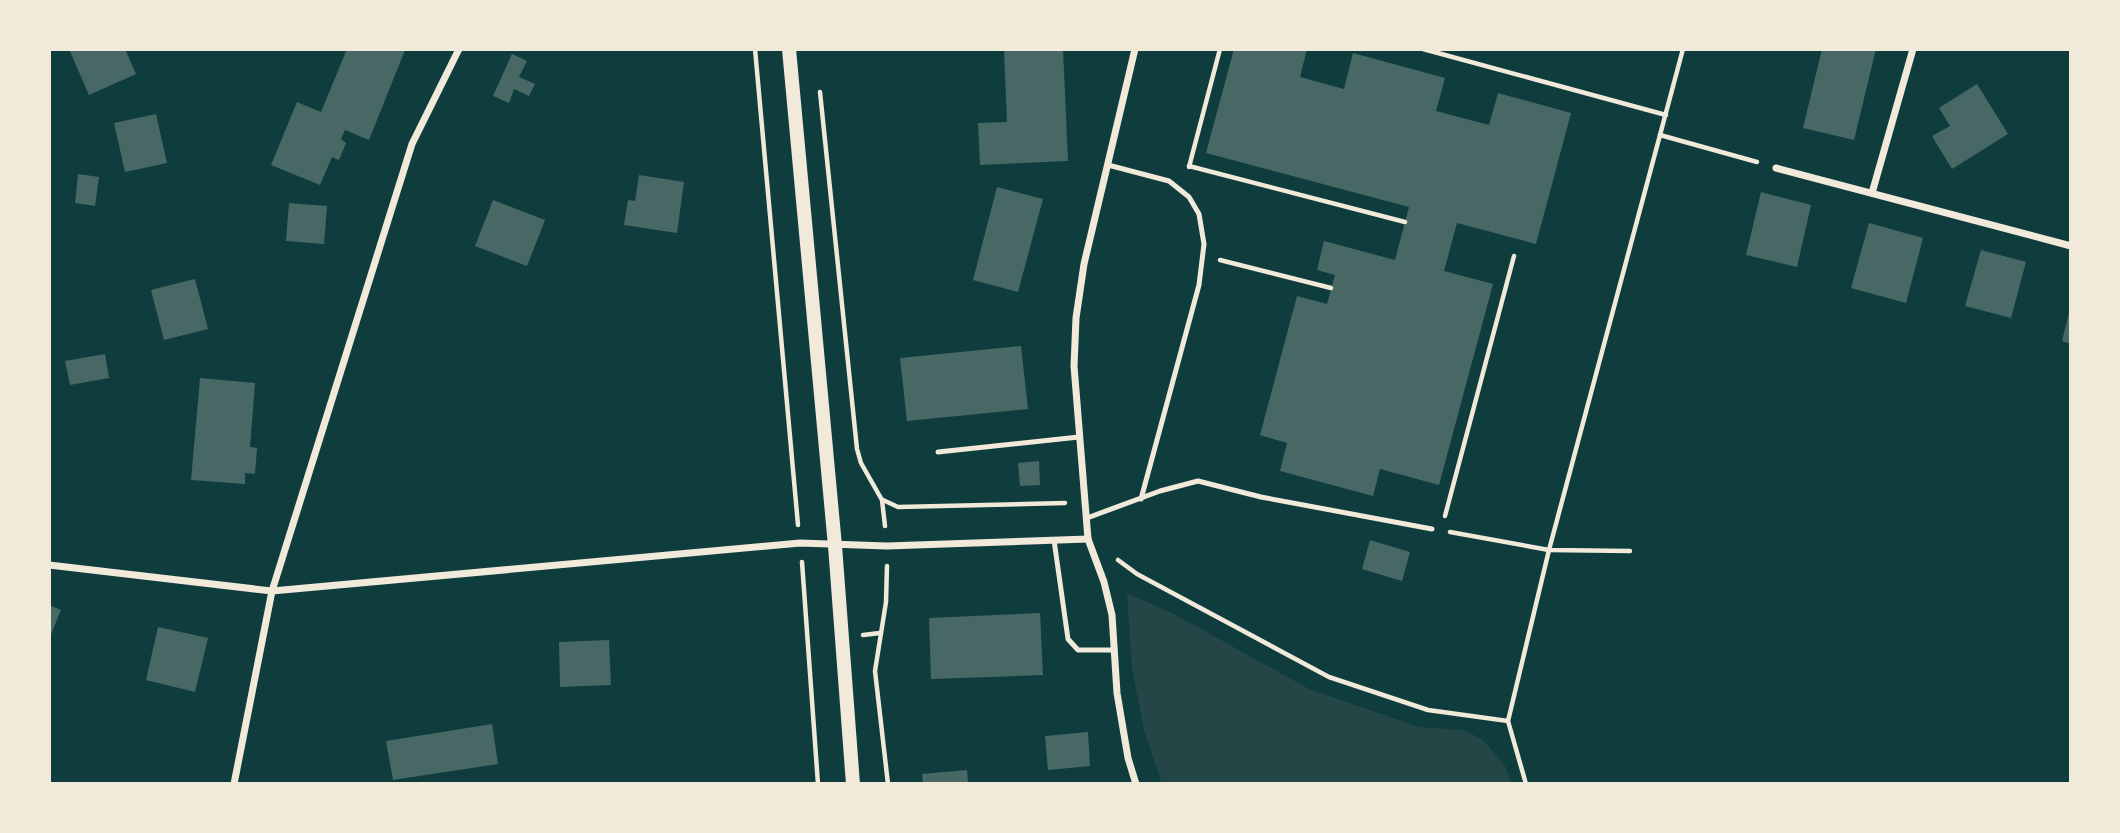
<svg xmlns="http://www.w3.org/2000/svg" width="2120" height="833" font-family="'Fira Sans',sans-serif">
<rect width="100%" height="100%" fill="#0f3d3e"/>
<path fill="#244646" d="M1127,593l49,22 133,74 110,38 45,3 19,10 22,26 7,18h-350l-18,-54 -12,-62z"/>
<g fill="#486865">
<path d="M69,49h56l11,25 -47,21z"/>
<path d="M347,49l58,1 -36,90 -24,-10 -4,9 5,4 -7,17 -7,-3 -12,28 -49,-20 26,-63 24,10z"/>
<path d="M1004,49h59l5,112 -88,4 -2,-42 29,-1z"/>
<path d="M1234,49h73l-7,28 44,12 9,-36 92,25 -9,33 53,14 9,-32 73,20 -35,131 -79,-21 -13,48 49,13 -54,201 -59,-16 -7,27 -93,-25 7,-28 -27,-8 37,-139 30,8 8,-29 -18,-5 7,-29 71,19 14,-53 -203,-54z"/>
<path d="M1822,49h54l-22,91 -51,-12z"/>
<path d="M512,54l15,7 -8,16 16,7 -6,12 -15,-7 -5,14 -16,-7z"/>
<path d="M1977,84l31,50 -56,35 -20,-33 18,-10 -11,-18z"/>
<path d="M156,114l11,49 -42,9 -11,-49z"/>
<path d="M78,174l21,3 -4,29 -20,-3z"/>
<path d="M639,175l45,7 -7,51 -53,-8 4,-25 7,1z"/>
<path d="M997,187l46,12 -25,93 -45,-12z"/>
<path d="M1761,192l50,13 -14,62 -51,-12z"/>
<path d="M493,200l52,20 -18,46 -52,-20z"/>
<path d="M289,203l38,3 -3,38 -38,-3z"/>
<path d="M1869,223l54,15 -17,65 -55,-15z"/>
<path d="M1981,250l45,12 -15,56 -46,-12z"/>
<path d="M195,279l13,50 -44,11 -13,-50z"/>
<path d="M2070,309h1v35l-9,-3z"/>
<path d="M1021,346l7,63 -121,12 -7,-63z"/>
<path d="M105,354l4,24 -39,7 -5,-24z"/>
<path d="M200,378l55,5 -5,64 7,1 -2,26 -10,-1v11l-54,-4z"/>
<path d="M1039,461l1,24 -20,1 -2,-23z"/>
<path d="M1370,540l40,12 -8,29 -40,-12z"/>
<path d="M49,605l12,5 -12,29z"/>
<path d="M1040,613l3,62 -112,4 -2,-61z"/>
<path d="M158,627l50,11 -13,54 -49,-12z"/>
<path d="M609,640l2,45 -51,2 -1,-45z"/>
<path d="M492,724l6,40 -105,16 -7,-39z"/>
<path d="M1088,732l2,34 -42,4 -3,-34z"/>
<path d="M967,770l1,14h-45l-1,-10z"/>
</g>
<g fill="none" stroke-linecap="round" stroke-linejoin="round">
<g stroke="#f1e9da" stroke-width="4.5">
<path d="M755,49l43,476"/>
<path d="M1423,49l243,66"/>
<path d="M820,92l37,357 4,14 21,37 3,26"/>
<path d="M1660,135l97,27"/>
<path d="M1189,166l216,56"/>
<path d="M1189,167l31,-118"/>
<path d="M1220,260l111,28"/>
<path d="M883,500l15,7 167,-4"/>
<path d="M1445,516l69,-260"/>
<path d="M1450,532l99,18 81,1"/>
<path d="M1118,560l19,14 192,103 99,33 80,11"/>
<path d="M802,562l16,222"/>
<path d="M887,566l-1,36 -11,69 13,113"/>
<path d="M863,635l17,-2"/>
<path d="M1526,784l-18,-63 41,-171 134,-501"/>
</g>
<g stroke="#f1e9da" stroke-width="5">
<path d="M1108,165l61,16 20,16 10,17 5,30 -5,41 -58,214"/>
<path d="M938,452l141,-15"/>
<path d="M1087,518l73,-27 38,-10 63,16 171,32"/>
<path d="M1054,540l14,99 10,11h37"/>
</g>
<g stroke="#f1e9da" stroke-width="7">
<path d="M1135,49l-51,215 -8,54 -2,48 14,173 16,43 8,33 5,78 11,65 8,26"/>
<path d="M1776,168l295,78"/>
<path d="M1872,193l41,-144"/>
<path d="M49,565l223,26 528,-48 87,3 201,-7"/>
<path d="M234,784l38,-193 140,-447 47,-95"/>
</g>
<path stroke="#f1e9da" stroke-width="14" d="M789,49l46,497 18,238"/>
</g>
<rect width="2120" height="833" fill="none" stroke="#f1e9da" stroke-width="102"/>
</svg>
